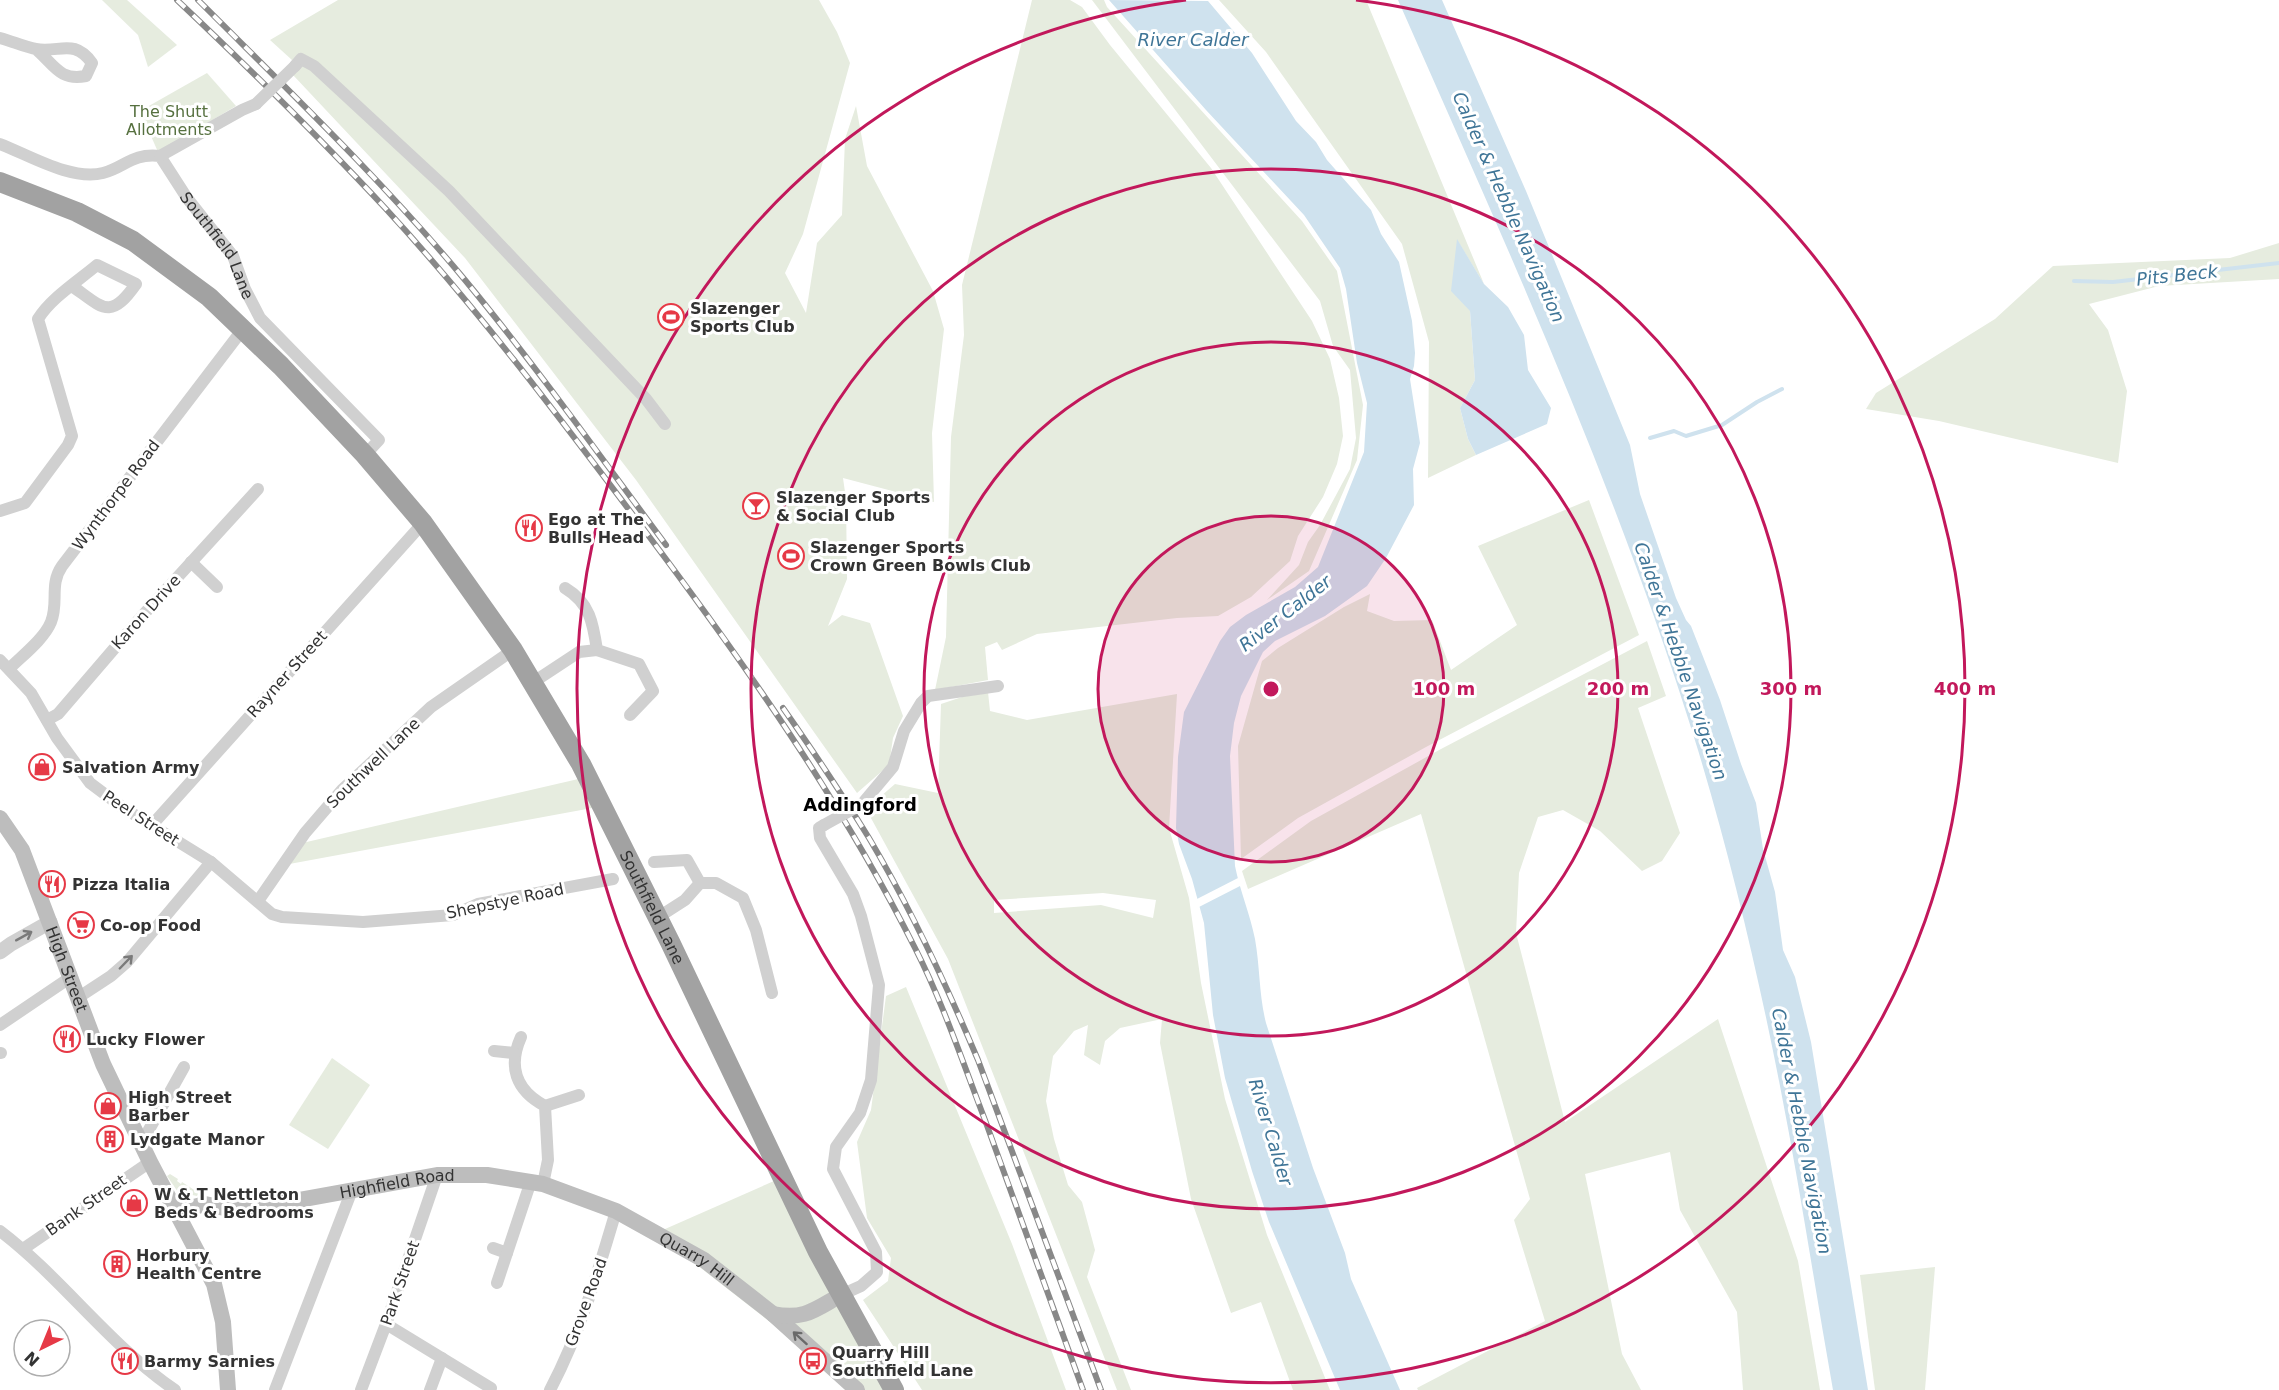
<svg xmlns="http://www.w3.org/2000/svg" width="2279" height="1390" font-family="'DejaVu Sans',sans-serif">
<rect width="100%" height="100%" fill="#fff"/>
<g fill="#e6ecdf" fill-rule="evenodd">
<path d="M102,0h25l50,45 -29,22 -10,-32z"/>
<path d="M338,0h481l18,32 13,31 -47,171 -18,39 21,40 11,-70 25,-28 3,-76 11,-33 11,60 66,125 11,38 -12,104 2,69 -91,-24 3,21 1,80 -19,47 14,-11 28,8 33,93 -10,22 -4,27 -32,28 -221,-313 -171,-222 -172,-183 2,-9 -4,-4 1,-2 -22,-20z"/>
<path d="M1032,0h38l12,7 28,38 101,123 101,153 18,38 9,39 4,38 -6,28 -14,33 -25,39 -8,25 -39,36 -33,19 -41,2 -140,16 -35,16 -5,-8 -12,5 3,33 -53,10 11,-53 5,-200 13,-102 -2,-50z"/>
<path d="M1092,0h12l3,7 195,214 35,50 26,134 -6,55 -48,111 -42,29 32,-35 9,-23 12,-17 30,-56 6,-31 -6,-68 -17,-24 -13,-45z"/>
<path d="M1219,0h147l118,284 -27,-44 13,71 5,69 -15,28 8,31 8,16 -48,23 1,-136 -27,-98 -136,-192z"/>
<path d="M207,73l29,33 -78,46 -18,-41z"/>
<path d="M2279,243v36l-120,7 -70,18 19,26 19,61 -9,72 -179,-42 -73,-12 10,-16 119,-74 58,-53 177,-8z"/>
<path d="M1589,500l50,135 -213,112 -128,71 -57,41 -3,-113 24,-85 16,-13 66,-41 26,-13 -3,17 27,10 38,-1 19,50 66,-45 -39,-79z"/>
<path d="M1647,641l19,55 -28,12 42,125 -18,28 -20,10 -42,-40 -37,-21 -25,7 -19,56 -3,60 49,189 153,-103 80,242 22,129h-77l-6,-78 -57,-102 -10,-58 -85,22 37,180 19,36h-223l-1,-2 128,-67 -31,-101 16,-21 -109,-385 -173,75 -6,-18 69,-50 130,-72z"/>
<path d="M988,692l2,19 37,9 150,-26 -8,134 20,70 12,85 24,116 42,136 63,155h-37l-32,-88 -30,11 -40,-114 -31,-156 2,-24 -42,9 -15,13 -5,24 -16,-10 4,-30 -14,6 -21,25 -7,45 8,38 14,46 14,17 13,48 -8,27 44,113h-14l-169,-431 -82,-150 29,-25 43,9 3,-89 24,-8zM1103,893l53,7 -3,18 -52,-13 -107,8v-13z"/>
<path d="M587,777l16,29 -319,59 14,-21z"/>
<path d="M906,987l106,257 54,146h-144l-59,-90 25,-19 3,-23 -24,-40 -10,-76 14,-32 15,-114z"/>
<path d="M332,1058l38,27 -42,64 -39,-24z"/>
<path d="M170,1174l8,5 -1,2 4,3 1,-2 17,11 -2,3 -19,-4 -11,-16z"/>
<path d="M783,1177l111,213h-37l-201,-157z"/>
<path d="M1935,1267l-10,123h-50l-15,-115z"/>
</g>
<g fill="#cfe2ee">
<path d="M1109,0l99,1 44,52 44,68 20,21 11,18 44,50 10,24 18,28 13,59 3,32 -1,13 -4,13 10,64 -7,26 1,36 -28,53 -19,28 -42,30 -50,25 -12,11 -22,44 -7,27 -4,33 5,110c5,25 15,48 20,73 5,28 4,57 11,84l47,145 32,85 6,26 49,111h-60l-71,-168 -17,-51 -27,-93 -12,-63 -9,-92 -12,-44 -13,-35 -3,-16 2,-71 6,-45 36,-71 10,-14 16,-12 49,-28 23,-20 46,-115 3,-49 -10,-40 -11,-74 -6,-21 -36,-53 -98,-105z"/>
<path d="M1398,0h44l84,191 104,254 10,49 36,104 10,22 5,6 29,74 21,64 15,39 7,46 12,43 8,58 12,27 16,65 57,348h-35c-18,-101 -33,-203 -53,-304 -22,-113 -49,-226 -82,-336 -79,-258 -191,-503 -300,-750z"/>
<path d="M1457,239l27,45 24,23 16,28 4,35 23,38 -4,16 -71,31 -8,-16 -8,-31 15,-28 -5,-69 -19,-20z"/>
</g>
<path fill="#fff" d="M1240,877l2,8 -45,23 -2,-8z"/>
<g fill="none" stroke-linecap="round" stroke-linejoin="round">
<g stroke="#cfe2ee" stroke-width="4">
<path d="M2074,281l39,1 166,-19"/>
<path d="M1650,438l24,-7 12,5 36,-11 35,-23 25,-13"/>
</g>
<g stroke="#d0d0d0" stroke-width="12">
<path d="M0,38c12,3 24,9 36,11 24,4 38,-11 56,14l-6,13c-26,5 -31,-10 -49,-26"/>
<path d="M295,66l6,-7 13,7 135,125 197,208 19,25"/>
<path id="s1" d="M0,144c29,11 71,37 103,29 23,-6 28,-20 57,-17l27,42 46,58 12,33 15,29 119,122 -14,15"/>
<path d="M160,156l82,-46 14,-6"/>
<path d="M0,511l25,-8 43,-58 4,-9 -34,-117c13,-21 40,-38 59,-54l39,19c-26,37 -33,24 -64,2"/>
<path d="M191,562l26,25"/>
<path d="M565,588c25,15 28,35 32,62l42,14 14,27 -23,24"/>
<path d="M0,660l31,33 26,45 33,45 32,24 89,55 61,52 10,3 81,5 90,-7 25,-11 135,-25"/>
<path d="M10,668c13,-13 34,-29 41,-46 8,-20 -2,-37 11,-56l181,-237"/>
<path d="M532,683l47,-31 18,-2"/>
<path d="M47,720l11,-6 85,-99 115,-126"/>
<path d="M862,804l31,-37 11,-36 17,-28 7,-7 70,-10"/>
<path d="M152,825l271,-302"/>
<path d="M824,825l-5,3 1,10 33,56 8,22 18,69 -8,95 -11,33 -24,34 -3,22 43,83 1,20 -16,14 -20,9"/>
<path d="M654,862l33,-2 13,23"/>
<path d="M258,901l47,-68 37,-43 89,-83 82,-57"/>
<path d="M657,918l28,-18 15,-17h16l27,15 13,32 16,63"/>
<path d="M79,997l32,-21 16,-14 84,-100"/>
<path d="M0,1025l71,-48"/>
<path d="M521,1037c-13,29 -6,53 24,69l3,54 -5,24"/>
<path d="M494,1051l20,2"/>
<path d="M0,1053h1"/>
<path d="M545,1106l34,-11"/>
<path d="M141,1144l43,-77"/>
<path d="M0,1231c63,48 108,113 175,159"/>
<path d="M493,1248l14,5"/>
<path d="M23,1249l127,-87"/>
<path d="M497,1283l34,-102"/>
<path d="M386,1324l105,64"/>
<path d="M275,1390l77,-200"/>
<path d="M361,1390l25,-66 51,-149"/>
<path d="M430,1390l12,-32"/>
<path d="M550,1390c30,-57 48,-118 66,-179"/>
</g>
<path stroke="#d0d0d0" stroke-width="15" d="M0,952l11,-8 39,-22"/>
<g stroke="#bdbdbd" stroke-width="16">
<path id="s2" d="M0,818l22,32 81,214 47,98 64,122 9,38 5,68"/>
<path id="s3" d="M176,1212l29,-8 24,5 26,-1 182,-33h50l56,9 73,27 88,49 69,54 84,76"/>
<path d="M773,1314c32,6 41,-4 68,-19"/>
</g>
<path stroke="#a2a2a2" stroke-width="20" id="s4" d="M0,182l77,30 56,29 76,56 72,69 84,89 58,68 90,127 68,114 89,178 148,310 76,138"/>
<defs>
<g id="rail">
<path d="M177,0c72,68 142,137 209,209 93,101 176,212 259,322 100,133 195,268 270,417 28,55 48,115 70,172 33,90 65,180 98,270"/>
<path d="M198,0c91,91 185,181 267,280 71,86 135,176 201,265"/>
<path d="M783,708c30,43 59,86 86,130 42,71 77,146 109,222l123,330"/>
</g>
</defs>
<use href="#rail" stroke="#888" stroke-width="6"/>
<use href="#rail" stroke="#fff" stroke-width="4" stroke-dasharray="11" stroke-linecap="butt"/>
<g stroke="#d0d0d0" stroke-width="12">
<path d="M256,104l39,-38"/>
<path d="M824,825l38,-21"/>
</g>
</g>
<defs><path id="oneway-shaft" d="M-6 0H5M1.5-3L5.5 0L1.5 3" fill="none" stroke-width="1.6" stroke-linecap="round" stroke-linejoin="round" transform="scale(1.5)"/></defs>
<g stroke="#7a7a7a">
<use href="#oneway-shaft" transform="translate(24 936) rotate(-29)"/>
<use href="#oneway-shaft" transform="translate(126 962) rotate(-46)"/>
</g>
<use stroke="#6a6a6a" href="#oneway-shaft" transform="translate(800 1338) rotate(-138)"/>
<circle cx="1271" cy="689" r="173" fill="#c2185b" fill-opacity=".12"/>
<g fill="none" stroke="#c2185b" stroke-width="3">
<circle cx="1271" cy="689" r="173"/>
<circle cx="1271" cy="689" r="347"/>
<circle cx="1271" cy="689" r="520"/>
<path d="M1356 0A694 694 0 1 1 1186 0"/>
</g>
<defs>
<symbol id="stadium-ring" viewBox="-11 -11 22 22"><circle r="9.5" fill="#fff" stroke="#e63946" stroke-width="1.5"/><path d="M0-5a6.5 5 0 1 0 0 10a6.5 5 0 1 0 0-10ZM-3.5-1.8h7v3.6h-7Z" fill="#e63946"/></symbol>
<symbol id="bar-ring" viewBox="-11 -11 22 22"><circle r="9.5" fill="#fff" stroke="#e63946" stroke-width="1.5"/><path d="M-6-5H6L.8 .8V4.5H3.5V6h-7V4.5H-.8V.8Z" fill="#e63946"/></symbol>
<symbol id="restaurant-ring" viewBox="-11 -11 22 22"><circle r="9.5" fill="#fff" stroke="#e63946" stroke-width="1.5"/><path d="M-5-6h1v4h1v-4h1v4h1v-4h1v5L-1.5 .5V6h-2V.5L-5-1ZM5-6V6H3V1.5H1.5Q1.5-4 5-6Z" fill="#e63946"/></symbol>
<symbol id="shop-ring" viewBox="-11 -11 22 22"><circle r="9.5" fill="#fff" stroke="#e63946" stroke-width="1.5"/><path d="M-5-2.5h2.3a2.7 3.5 0 0 1 5.4 0H5L5.5 6h-11ZM-1.5-2.5h3a1.5 2.3 0 0 0-3 0Z" fill="#e63946"/></symbol>
<symbol id="supermarket-ring" viewBox="-11 -11 22 22"><circle r="9.5" fill="#fff" stroke="#e63946" stroke-width="1.5"/><path d="M-6-5.5h2.5l.6 2H6L4.5 2H-2.5L-4.4-4H-6ZM-1.5 3.2a1.3 1.3 0 1 0 .1 0ZM3 3.2a1.3 1.3 0 1 0 .1 0Z" fill="#e63946"/></symbol>
<symbol id="building-ring" viewBox="-11 -11 22 22"><circle r="9.5" fill="#fff" stroke="#e63946" stroke-width="1.5"/><path d="M-4-6H4V6H1V3H-1V6H-4ZM-2.5-4.3h1.7v1.8h-1.7ZM.8-4.3h1.7v1.8H.8ZM-2.5-1h1.7V.8h-1.7ZM.8-1h1.7V.8H.8Z" fill="#e63946"/></symbol>
<symbol id="bus-ring" viewBox="-11 -11 22 22"><circle r="9.5" fill="#fff" stroke="#e63946" stroke-width="1.5"/><path d="M-5-6H5V4H4V6H2V4H-2V6H-4V4H-5ZM-3.5-4V0h7V-4ZM-3.5 1.2v1.5H-2V1.2ZM2 1.2v1.5H3.5V1.2Z" fill="#e63946"/></symbol>
</defs>
<g fill-rule="evenodd">
<use href="#stadium-ring" x="656" y="302" width="30" height="30"/>
<use href="#bar-ring" x="741" y="491" width="30" height="30"/>
<use href="#restaurant-ring" x="514" y="513" width="30" height="30"/>
<use href="#stadium-ring" x="776" y="541" width="30" height="30"/>
<use href="#shop-ring" x="27" y="752" width="30" height="30"/>
<use href="#restaurant-ring" x="37" y="869" width="30" height="30"/>
<use href="#supermarket-ring" x="66" y="910" width="30" height="30"/>
<use href="#restaurant-ring" x="52" y="1024" width="30" height="30"/>
<use href="#shop-ring" x="93" y="1091" width="30" height="30"/>
<use href="#building-ring" x="95" y="1124" width="30" height="30"/>
<use href="#shop-ring" x="119" y="1188" width="30" height="30"/>
<use href="#building-ring" x="102" y="1249" width="30" height="30"/>
<use href="#restaurant-ring" x="110" y="1346" width="30" height="30"/>
<use href="#bus-ring" x="798" y="1346" width="30" height="30"/>
</g>
<g text-anchor="middle" dominant-baseline="central" stroke-width="6" stroke-linejoin="round" paint-order="stroke">
<g font-size="16" fill="#56703f" stroke="#fff">
<text x="169" y="111">The Shutt<tspan x="169" dy="18">Allotments</tspan></text>
</g>
<g font-size="16" fill="#333" stroke="#fff">
<text stroke="none"><textPath href="#s1" startOffset="276">Southfield Lane</textPath></text>
<text transform="translate(116 495) rotate(-53)">Wynthorpe Road</text>
<text transform="translate(146 612) rotate(-48)">Karon Drive</text>
<text transform="translate(287 674) rotate(-48)">Rayner Street</text>
<text transform="translate(373 763) rotate(-44)">Southwell Lane</text>
<text transform="translate(141 818) rotate(33)">Peel Street</text>
<text transform="translate(505 901) rotate(-12)">Shepstye Road</text>
<text stroke="none"><textPath href="#s4" startOffset="1000">Southfield Lane</textPath></text>
<text stroke="none"><textPath href="#s2" startOffset="166">High Street</textPath></text>
<text stroke="none"><textPath href="#s3" startOffset="225">Highfield Road</textPath></text>
<text transform="translate(86 1205) rotate(-35)">Bank Street</text>
<text stroke="none"><textPath href="#s3" startOffset="544">Quarry Hill</textPath></text>
<text transform="translate(400 1283) rotate(-71)">Park Street</text>
<text transform="translate(586 1302) rotate(-70)">Grove Road</text>
</g>
<g font-size="16" font-weight="bold" fill="#333" stroke="#fff" text-anchor="start">
<text x="690" y="308">Slazenger<tspan x="690" dy="18">Sports Club</tspan></text>
<text x="776" y="497">Slazenger Sports<tspan x="776" dy="18">&amp; Social Club</tspan></text>
<text x="548" y="519">Ego at The<tspan x="548" dy="18">Bulls Head</tspan></text>
<text x="810" y="547">Slazenger Sports<tspan x="810" dy="18">Crown Green Bowls Club</tspan></text>
<text x="62" y="767">Salvation Army</text>
<text x="72" y="884">Pizza Italia</text>
<text x="100" y="925">Co-op Food</text>
<text x="86" y="1039">Lucky Flower</text>
<text x="128" y="1097">High Street<tspan x="128" dy="18">Barber</tspan></text>
<text x="130" y="1139">Lydgate Manor</text>
<text x="154" y="1194">W &amp; T Nettleton<tspan x="154" dy="18">Beds &amp; Bedrooms</tspan></text>
<text x="136" y="1255">Horbury<tspan x="136" dy="18">Health Centre</tspan></text>
<text x="832" y="1352">Quarry Hill<tspan x="832" dy="18">Southfield Lane</tspan></text>
<text x="144" y="1361">Barmy Sarnies</text>
</g>
<g font-size="18" font-style="italic" fill="#3f7597" stroke="#fff">
<text x="1193" y="39">River Calder</text>
<text transform="translate(1509 207) rotate(66)">Calder &amp; Hebble Navigation</text>
<text transform="translate(2177 275) rotate(-6)">Pits Beck</text>
<text transform="translate(1285 613) rotate(-38)">River Calder</text>
<text transform="translate(1681 661) rotate(71)">Calder &amp; Hebble Navigation</text>
<text transform="translate(1802 1131) rotate(79)">Calder &amp; Hebble Navigation</text>
<text transform="translate(1271 1132) rotate(73)">River Calder</text>
</g>
<g font-size="18" font-weight="bold" fill="#000" stroke="#fff">
<text x="860" y="804">Addingford</text>
</g>
</g>
<circle cx="1271" cy="689" r="9" fill="#c2185b" stroke="#fff" stroke-width="3"/>
<g font-size="18" text-anchor="middle" font-weight="bold" fill="#c2185b" stroke="#fff" stroke-width="6" stroke-linejoin="round" paint-order="stroke">
<text x="1444" y="695">100 m</text>
<text x="1618" y="695">200 m</text>
<text x="1791" y="695">300 m</text>
<text x="1965" y="695">400 m</text>
</g>
<g transform="translate(42 1348) rotate(223)"><circle r="28" fill="#ffffff" stroke="#adadad" stroke-width="1.5"/>
<path d="M0-4.5L10 22L0 15L-10 22Z" fill="#e63946"/>
<text y="-9" font-size="16" font-weight="bold" text-anchor="middle" fill="#333333">N</text>
</g>
</svg>
